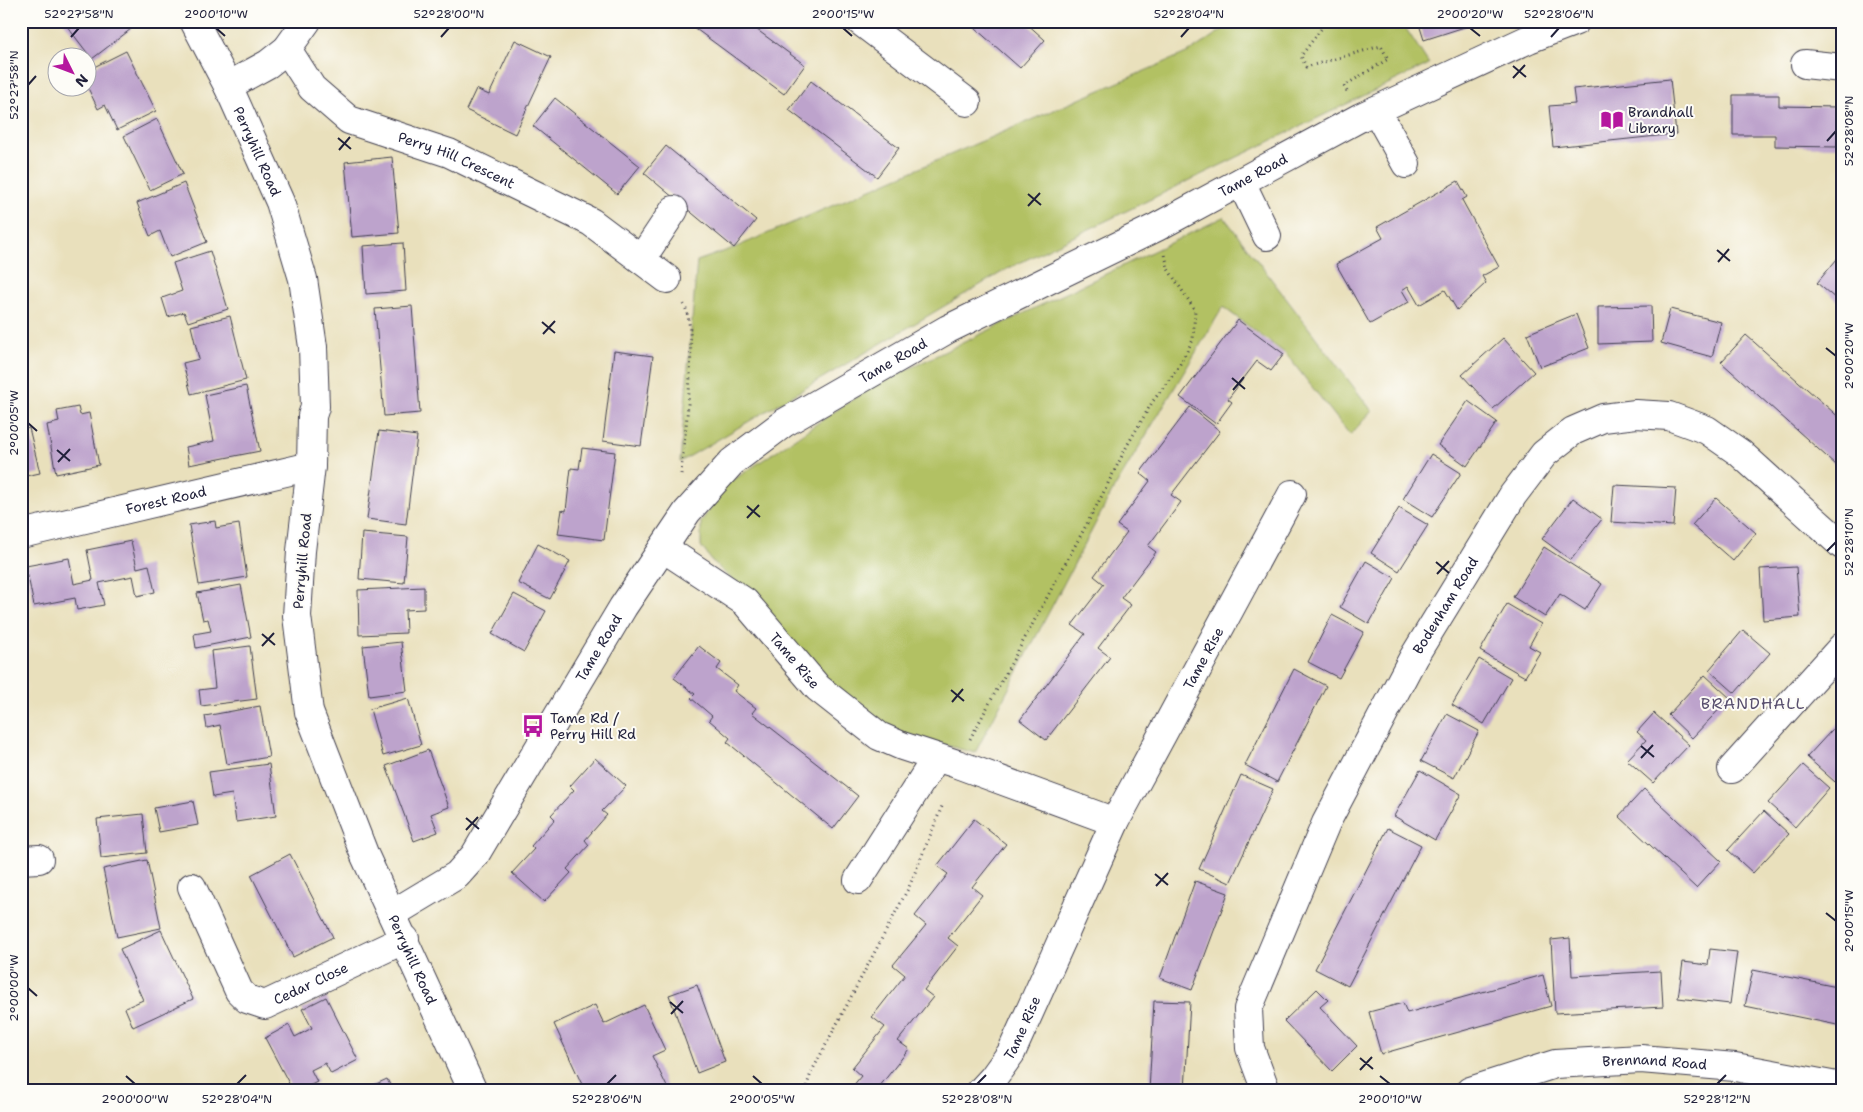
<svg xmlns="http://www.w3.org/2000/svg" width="1863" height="1112" font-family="'Shantell Sans',sans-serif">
<rect width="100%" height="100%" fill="#fdfcf7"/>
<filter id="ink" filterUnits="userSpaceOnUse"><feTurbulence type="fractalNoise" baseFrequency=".02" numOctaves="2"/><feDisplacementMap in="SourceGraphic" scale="10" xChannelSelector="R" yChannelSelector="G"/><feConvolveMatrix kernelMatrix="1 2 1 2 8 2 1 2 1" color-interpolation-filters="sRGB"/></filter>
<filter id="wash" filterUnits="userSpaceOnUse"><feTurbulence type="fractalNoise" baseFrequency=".0096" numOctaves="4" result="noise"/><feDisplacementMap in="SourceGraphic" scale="20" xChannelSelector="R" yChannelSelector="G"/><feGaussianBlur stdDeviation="1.12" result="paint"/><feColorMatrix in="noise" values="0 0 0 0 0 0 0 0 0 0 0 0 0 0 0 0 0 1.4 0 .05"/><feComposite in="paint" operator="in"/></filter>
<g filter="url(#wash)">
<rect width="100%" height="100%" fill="#e9e0bc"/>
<g fill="#b2c164" stroke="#6a7250">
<path d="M1235,21h166l28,43 -420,204 -329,194 17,-201 37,-13 457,-197z"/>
<path d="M1224,217l148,194 -22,24 -64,-81 -63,-47 -111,185 -137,261 -93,-25 -55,-43 -60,-73 -55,-51 -11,-15v-24l25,-37 145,-98z"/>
</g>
<g id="blocks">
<g fill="#bda3cc">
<path d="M63,21h61l7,8 -39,30z"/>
<path d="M685,21h60l60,44 -21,29z"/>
<path d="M967,21h57l21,19 -25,28z"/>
<path d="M1418,21h62v1l-56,18z"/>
<path d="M515,40l36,17 -36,77 -49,-24 10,-21 13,6z"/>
<path d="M126,51l30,60 -39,19 -12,-25 -7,4 -10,-21v-18z"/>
<path d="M1670,79l6,55 -123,13 -4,-41 26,-2 -2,-15z"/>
<path d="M811,81l88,67 -22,29 -88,-67z"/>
<path d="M1733,95h46v11l59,1 -1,40 -62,-1v-11h-42z"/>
<path d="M555,98l85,68 -23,28 -84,-68z"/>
<path d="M157,119l26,55 -33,16 -26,-54z"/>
<path d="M666,146l90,74 -22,28 -90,-75z"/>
<path d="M392,157l7,76 -47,4 -7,-75z"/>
<path d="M1458,181l9,16 -5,3 37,67 -17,9 4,7 -29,27 -12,-20 -26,15 -11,-19 -6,4 7,12 -39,22 -34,-60 47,-26 -6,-11z"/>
<path d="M184,183l23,59 -37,15 -10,-26 -10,5 -13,-33z"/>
<path d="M403,243l3,48 -40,3 -3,-48z"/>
<path d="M210,251l18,58 -40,13 -4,-10 -16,5 -6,-19 20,-7 -9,-28z"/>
<path d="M1842,253v51l-25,-21z"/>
<path d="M412,306l8,107 -36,3 -9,-107z"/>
<path d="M1651,306l1,36 -54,2v-37z"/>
<path d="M1670,309l51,13 -9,35 -51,-14z"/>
<path d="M1576,314l13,34 -49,19 -13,-33z"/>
<path d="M230,316l16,64 -55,14 -8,-31 16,-4 -8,-33z"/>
<path d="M1238,320l46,34 -13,17 -14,-10 -29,38 4,3 -16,22 -36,-27z"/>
<path d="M1746,335l96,85v38l-6,7 -115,-103z"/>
<path d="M1503,338l31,34 -41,37 -31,-34z"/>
<path d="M614,351l39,5 -12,90 -38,-5z"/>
<path d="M246,386l14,65 -71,14 -3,-18 28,-6 -9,-46z"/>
<path d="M1468,401l29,21 -30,44 -29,-21z"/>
<path d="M78,407l2,8 9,-2 10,52 -43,9 -9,-49 12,-3 -2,-11z"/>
<path d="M1190,407l30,24 -49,64 10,7 -33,44 8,6 -35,46 10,7 -33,43 12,9 -64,83 -26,-20 65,-86 -13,-9 32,-41 -10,-8 33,-44 -10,-7 33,-44 -10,-8z"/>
<path d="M29,428l11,45 -19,4v-47z"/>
<path d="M379,431l38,5 -11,88 -39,-5z"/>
<path d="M582,448l33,4 -11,88 -46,-6 4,-24 4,1 5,-43 8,1z"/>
<path d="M1431,454l30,19 -29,44 -29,-18z"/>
<path d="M1614,485l62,3 -3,38 -62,-4z"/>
<path d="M1573,498l29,21 -31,41 -29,-21z"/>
<path d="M1716,498l40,35 -23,28 -41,-36z"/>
<path d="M1399,508l29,17 -29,46 -28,-18z"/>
<path d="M215,521l1,7 23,-4 8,53 -48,8 -10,-60z"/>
<path d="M362,533l46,4 -4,46 -45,-4z"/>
<path d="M131,541l6,27 12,-3 6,27 -18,4 -4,-20 -34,7 5,22 -27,5 -2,-12 -41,8 -8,-40 43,-8 5,26 19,-4 -6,-30z"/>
<path d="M538,544l32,17 -20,38 -32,-16z"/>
<path d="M1544,547l58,37 -17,26 -25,-16 -15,23 -32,-20z"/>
<path d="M1366,561l29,17 -26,46 -29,-17z"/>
<path d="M1796,567l4,50 -37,3 -3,-51z"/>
<path d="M241,585l10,52 -55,11 -2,-14 17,-3 -3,-12 -5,1 -6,-27z"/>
<path d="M424,587v22l-19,1 1,23 -47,2 -1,-45z"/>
<path d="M514,594l32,17 -22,41 -32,-18z"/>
<path d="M1507,604l34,20 -12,22 11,6 -15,25 -45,-26z"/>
<path d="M1332,615l32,17 -25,46 -31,-16z"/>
<path d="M1743,630l27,23 -35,40 -26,-23z"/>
<path d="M401,642l6,49 -38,5 -6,-50z"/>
<path d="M250,646l7,53 -56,7 -2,-16 16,-2 -4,-37z"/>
<path d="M699,646l22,17 -4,6 21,16 -4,6 22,17 -4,5 106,83 -25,33 -106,-87 3,-4 -21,-18 3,-4 -21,-18 4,-4 -21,-16z"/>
<path d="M1479,659l32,19 -27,46 -32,-19z"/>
<path d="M1294,669l32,17 -49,96 -32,-17z"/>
<path d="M1705,675l25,23 -38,40 -24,-23z"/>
<path d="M408,698l13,47 -38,11 -13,-47z"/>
<path d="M260,706l9,51 -42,7 -7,-39 -13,3 -2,-12z"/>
<path d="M1654,713l35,32 -36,38 -26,-23 19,-20 -9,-8z"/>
<path d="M1447,714l32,17 -25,47 -33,-17z"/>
<path d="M1842,719v56l-7,7 -28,-25z"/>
<path d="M428,750l21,57 -18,7 7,18 -24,9 -28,-75z"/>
<path d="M595,758l31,28 -24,25 5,4 -22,25 4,5 -22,24 4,4 -27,29 -32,-29 22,-24 -3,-3 24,-27 -4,-4 23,-25 -4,-4z"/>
<path d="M269,764l7,52 -40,6 -4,-28 -19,3 -4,-25z"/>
<path d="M1803,765l26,23 -34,39 -27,-24z"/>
<path d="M1420,770l41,24 -26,46 -41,-24z"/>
<path d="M1241,775l32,14 -43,94 -31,-14z"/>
<path d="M1644,789l77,72 -25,27 -77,-72z"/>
<path d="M193,801l5,24 -39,7 -5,-24z"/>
<path d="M1764,811l25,23 -36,39 -25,-23z"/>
<path d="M143,814l4,39 -46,5 -4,-39z"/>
<path d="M974,819l32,25 -34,43 10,8 -34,43 10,8 -34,44 9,7 -35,44 11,8 -33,42h-27l12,-15 -9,-8 33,-41 -13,-10 33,-42 -12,-10 33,-40 -11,-9 33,-42 -11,-8z"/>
<path d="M1388,828l33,17 -73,141 -33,-17z"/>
<path d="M290,854l43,83 -40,20 -42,-82z"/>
<path d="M147,860l14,68 -44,9 -14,-68z"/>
<path d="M1195,881l33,12 -36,97 -32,-12z"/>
<path d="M161,930l32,69 -60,28 -8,-19 18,-8 -23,-51z"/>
<path d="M1570,938l2,38 89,-5 2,36 -108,6 -4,-73z"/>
<path d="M1710,949l27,3 -7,52 -52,-6 5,-36 25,3z"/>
<path d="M1753,970l89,18v38l-97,-20z"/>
<path d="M1543,975l8,31 -170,48 -12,-42 34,-9 4,10z"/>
<path d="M697,985l28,77 -28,11 -28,-78z"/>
<path d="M1317,989l11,11 -8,7 37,39 -25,25 -48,-50z"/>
<path d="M326,997l32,63 -27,14 -6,-11 -14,7 6,12 -18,9h-6l-28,-53 24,-13 6,12 17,-9 -10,-19z"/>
<path d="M1154,1001l36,1 -5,89h-36z"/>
<path d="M595,1005l9,19 40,-19 21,45 -13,6 17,35h-84l-31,-67z"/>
<path d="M387,1079l6,12h-32z"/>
</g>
</g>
</g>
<g filter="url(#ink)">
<use href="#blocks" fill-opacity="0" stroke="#403e4e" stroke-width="1"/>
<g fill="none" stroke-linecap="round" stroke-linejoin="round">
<defs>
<g id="minor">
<path id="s1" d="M194,21l34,65 52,116 23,77 10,68 2,60 -3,9 -1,50 -10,85 -4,65 12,96 56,144 108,235"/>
<path d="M860,21l107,81"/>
<path id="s2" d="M287,49l25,39 37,32 100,33 142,69 76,57"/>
<path d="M1805,64l37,4"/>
<path d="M228,86l40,-22 19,-15 20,-28"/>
<path d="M1376,110l30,54"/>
<path d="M1241,182l26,54"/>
<path d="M642,258l32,-48"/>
<path id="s3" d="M21,534l290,-68"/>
<path id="s4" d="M663,548l82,54 73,86 61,48 23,10 55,18 158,58"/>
<path d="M1732,769l110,-122"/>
<path d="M21,860l18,-1"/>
<path d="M858,880l78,-122"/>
<path id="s5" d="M192,887l47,104 8,8 18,6 140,-66"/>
<path id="s6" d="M392,914l65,-39 18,-20 148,-248 64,-95 45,-50 52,-39 164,-94 209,-102 204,-110 168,-78 47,-18"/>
<path id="s7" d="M981,1091l12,-13 18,-25 104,-231 177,-328"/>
<path id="s8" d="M1266,1091l-16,-43 -2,-39 78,-186 87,-165 100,-163 31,-41 29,-23 30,-13 33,-4 33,2 38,14 33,23 102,92"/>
<path id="s9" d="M1470,1091l85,-27 86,-5 94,8 107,20"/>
</g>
</defs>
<use href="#minor" stroke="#403e4e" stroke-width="30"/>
<g stroke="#403e4e" stroke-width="3" stroke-dasharray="1 4" stroke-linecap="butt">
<path d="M1327,21l-26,35 5,11 75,-21 7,13 -44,27 4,7"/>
<path d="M681,474c3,-35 19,-145 2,-171"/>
<path d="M970,739l125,-230 33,-65 25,-43 23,-30 17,-31 2,-30 -27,-41 -3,-15"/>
<path d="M805,1091l6,-18 98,-186 34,-83"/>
</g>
<use href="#minor" stroke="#fff" stroke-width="28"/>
</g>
</g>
<path fill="none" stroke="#22223b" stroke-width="2" d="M216,28l9,8M843,28l9,8M1470,28l10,8M71,37l8,-9M441,37l8,-9M1181,37l8,-9M1551,37l8,-9M1513,66l13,11M1513,78l12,-13M28,85l8,-9M338,138l13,11M1827,141l9,-10M339,150l11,-13M1028,194l13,11M1028,206l12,-13M1717,250l13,11M1718,262l11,-13M542,322l13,11M543,334l12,-13M1826,348l10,8M1232,378l13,11M1233,390l11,-13M28,423l9,8M57,450l13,11M58,462l12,-13M747,506l13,11M747,518l12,-13M1827,551l9,-9M1436,562l13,11M1437,574l12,-13M262,634l13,11M262,646l12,-13M951,690l13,11M952,702l11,-13M1641,746l13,11M1641,758l12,-13M466,818l13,11M466,830l12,-13M1155,874l13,11M1156,886l12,-13M1826,913l10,8M28,988l9,8M670,1002l13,11M671,1014l12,-13M1360,1058l13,11M1360,1070l12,-13M126,1076l9,8M753,1076l9,8M1380,1076l10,8M237,1084l9,-9M607,1084l9,-9M977,1084l9,-9M1717,1084l9,-9"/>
<defs>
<symbol id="library-bare" viewBox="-9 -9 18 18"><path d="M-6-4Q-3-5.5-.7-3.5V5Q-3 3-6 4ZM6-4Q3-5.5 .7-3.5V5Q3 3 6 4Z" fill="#b5179e" stroke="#fdfcf7" stroke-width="2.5" paint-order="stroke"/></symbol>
<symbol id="bus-bare" viewBox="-9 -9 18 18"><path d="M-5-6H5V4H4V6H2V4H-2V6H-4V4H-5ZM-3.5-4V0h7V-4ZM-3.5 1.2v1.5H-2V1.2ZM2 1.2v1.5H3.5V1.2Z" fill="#b5179e" stroke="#fdfcf7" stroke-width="2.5" paint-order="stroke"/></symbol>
</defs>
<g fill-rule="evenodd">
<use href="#library-bare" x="1596" y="104" width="32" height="32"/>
<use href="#bus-bare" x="517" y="710" width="32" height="32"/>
</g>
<g text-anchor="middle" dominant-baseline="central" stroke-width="4" stroke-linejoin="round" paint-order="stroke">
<g font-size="14" fill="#22223b" stroke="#fdfcf7" text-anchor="start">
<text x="1628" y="112">Brandhall<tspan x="1628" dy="16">Library</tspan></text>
<text x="550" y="718">Tame Rd /<tspan x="550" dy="16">Perry Hill Rd</tspan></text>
</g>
<g font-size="14" fill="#22223b" stroke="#fdfcf7">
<text stroke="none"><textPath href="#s1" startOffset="145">Perryhill Road</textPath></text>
<text stroke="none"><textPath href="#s2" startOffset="210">Perry Hill Crescent</textPath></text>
<text stroke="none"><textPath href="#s6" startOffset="1169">Tame Road</textPath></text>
<text stroke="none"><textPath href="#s6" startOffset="764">Tame Road</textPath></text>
<text stroke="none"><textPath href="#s3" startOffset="149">Forest Road</textPath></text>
<text transform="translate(302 561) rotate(-85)">Perryhill Road</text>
<text stroke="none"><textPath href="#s8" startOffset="535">Bodenham Road</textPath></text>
<text stroke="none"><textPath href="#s6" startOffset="344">Tame Road</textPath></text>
<text stroke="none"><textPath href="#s7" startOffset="488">Tame Rise</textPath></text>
<text stroke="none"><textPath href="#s4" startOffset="175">Tame Rise</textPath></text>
<text stroke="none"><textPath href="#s1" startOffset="985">Perryhill Road</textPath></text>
<text stroke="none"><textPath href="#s5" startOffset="195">Cedar Close</textPath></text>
<text stroke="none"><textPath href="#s7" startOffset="76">Tame Rise</textPath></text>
<text stroke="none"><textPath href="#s9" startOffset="189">Brennand Road</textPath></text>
</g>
<g font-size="16" letter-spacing="1" fill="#584f6e" stroke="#fdfcf7">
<text x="1753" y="703">BRANDHALL</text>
</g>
</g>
<rect width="1863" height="1112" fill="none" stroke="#fdfcf7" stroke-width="55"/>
<g transform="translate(72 72) rotate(132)"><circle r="24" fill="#fdfcf7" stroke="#a5a5ac"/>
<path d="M0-4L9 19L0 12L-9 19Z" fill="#b5179e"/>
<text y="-8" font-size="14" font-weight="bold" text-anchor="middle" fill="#22223b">N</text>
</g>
<rect x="28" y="28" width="1808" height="1056" fill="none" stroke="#22223b" stroke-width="2"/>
<g font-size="12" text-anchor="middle" fill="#22223b">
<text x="79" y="18">52°27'58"N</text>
<text x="216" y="18">2°00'10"W</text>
<text x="449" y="18">52°28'00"N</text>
<text x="843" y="18">2°00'15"W</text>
<text x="1189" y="18">52°28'04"N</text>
<text x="1470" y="18">2°00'20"W</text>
<text x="1559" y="18">52°28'06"N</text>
<text transform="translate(14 85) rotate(-90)" y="4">52°27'58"N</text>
<text transform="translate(1849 131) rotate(-90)" y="4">52°28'08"N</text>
<text transform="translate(1849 356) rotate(-90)" y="4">2°00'20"W</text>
<text transform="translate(14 423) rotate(-90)" y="4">2°00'05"W</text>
<text transform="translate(1849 542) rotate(-90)" y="4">52°28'10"N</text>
<text transform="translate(1849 921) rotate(-90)" y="4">2°00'15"W</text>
<text transform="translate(14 988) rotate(-90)" y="4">2°00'00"W</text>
<text x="135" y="1103">2°00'00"W</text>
<text x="237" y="1103">52°28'04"N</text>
<text x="607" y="1103">52°28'06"N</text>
<text x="762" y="1103">2°00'05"W</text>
<text x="977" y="1103">52°28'08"N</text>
<text x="1390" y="1103">2°00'10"W</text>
<text x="1717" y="1103">52°28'12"N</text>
</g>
</svg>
